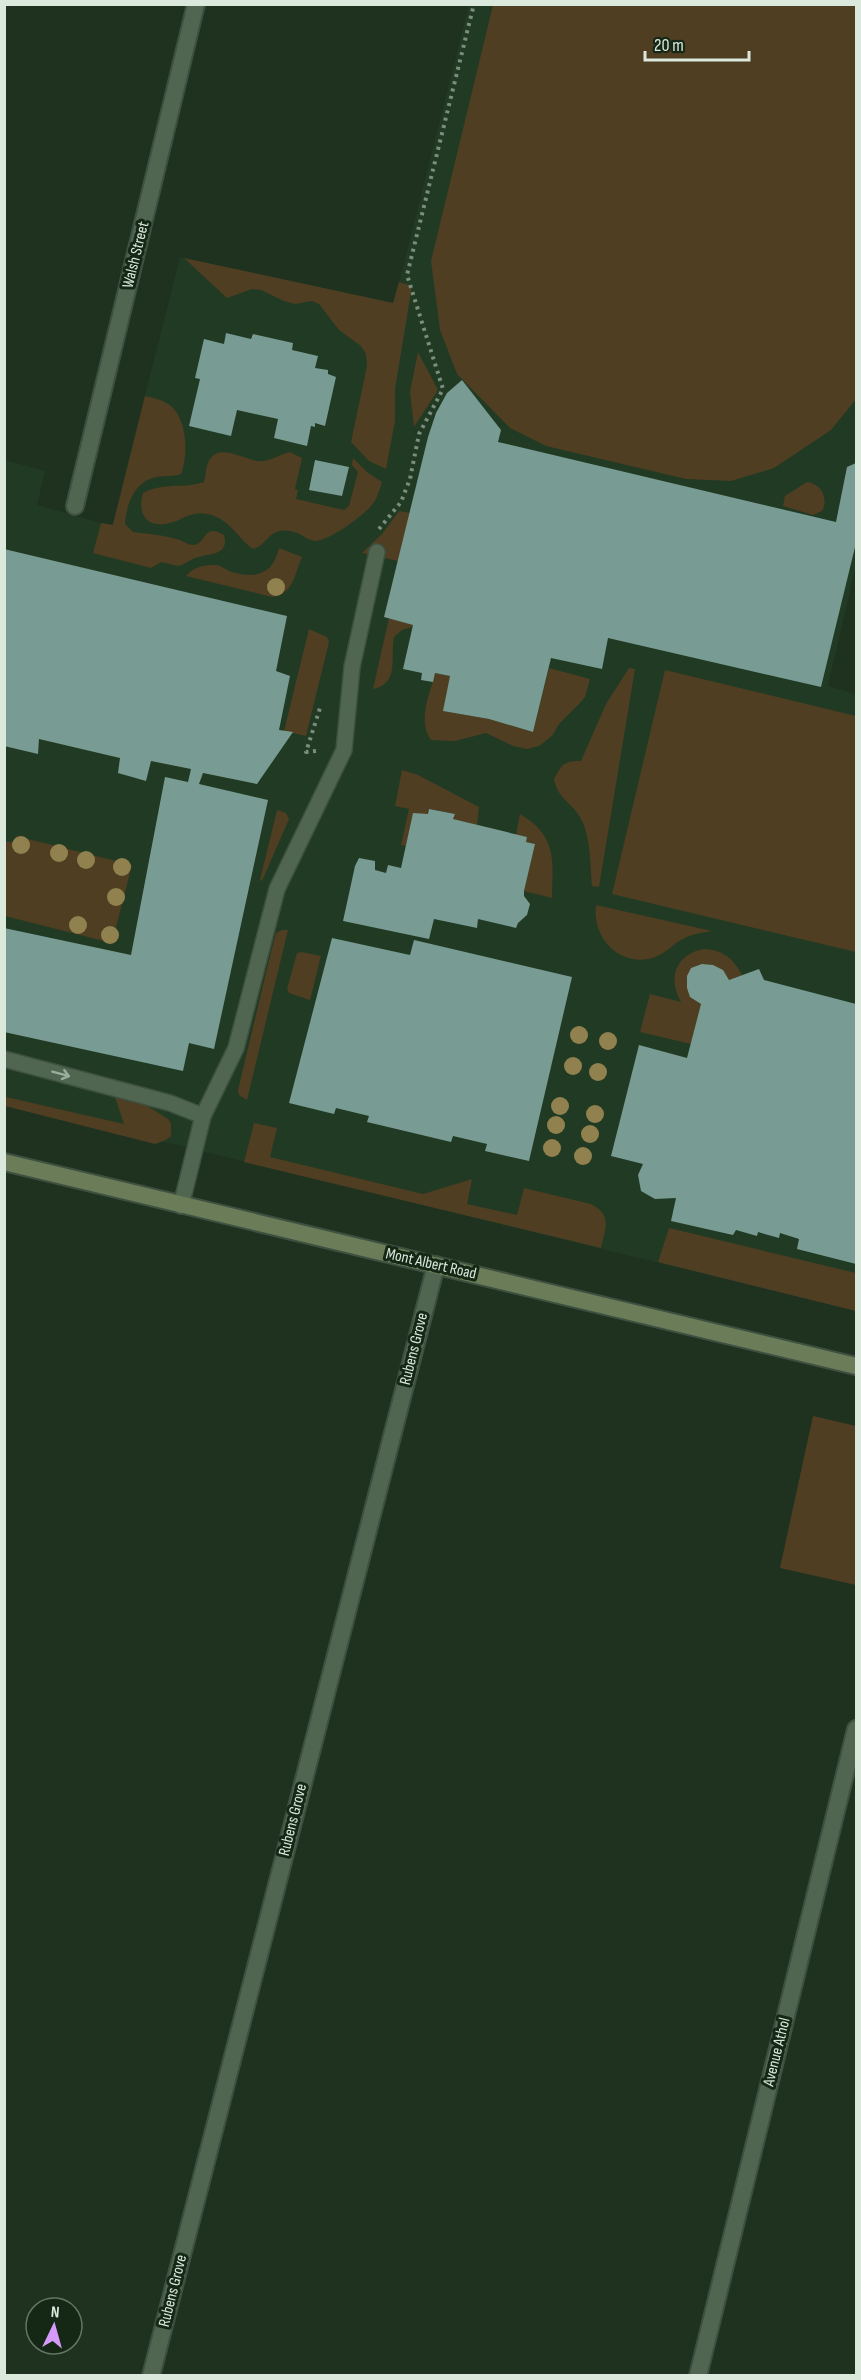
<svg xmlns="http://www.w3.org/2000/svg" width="861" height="2380" font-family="'Sofia Sans Condensed',sans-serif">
<rect width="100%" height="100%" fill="#1f3220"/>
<path fill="#213a23" d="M469,5h387v560l-28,121 28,8v617l-851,-208v-643l40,11 -8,34 75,21 68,-269 214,46z"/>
<g fill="#4f3e22">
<path d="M493,5h363v394l-25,31 -57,38 -43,13 -45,-2 -140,-33 -36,-18 -53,-54 -17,-44 -9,-69z"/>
<path d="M184,258l209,45 6,-21 13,4 -17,103v32l-9,48 -17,-8 -18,-19 16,-76 -1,-12 -5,-8 -22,-16 -20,-26 -7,-3 -17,3 -11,-3 -23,-11 -9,-1 -25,9z"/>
<path d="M418,352l20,38 -24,37 -4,-35z"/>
<path d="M145,396c9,2 19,4 26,10 17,15 17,50 10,68 -9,3 -19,1 -28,4 -19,5 -27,28 -28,46l8,8c16,2 31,3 47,8 5,2 8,5 13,5 14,-1 10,-23 31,-10 6,21 -16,18 -29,23 -6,2 -10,7 -17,8l-17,-4 -10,6 -58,-15 8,-30 12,2z"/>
<path d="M290,452l12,6 -7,31 3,1 -2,9 48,11 5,-4 9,-34 -6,-7 1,-7 15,15 14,9c-3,9 -5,18 -12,25 -9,10 -42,35 -56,34 -10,-2 -17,-13 -35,-10 -12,3 -14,15 -26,18 -14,-10 -22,-27 -39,-33 -7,-3 -16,-3 -23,-1 -7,1 -12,6 -18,7 -23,8 -37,-5 -30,-29 20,-11 41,-4 61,-11 2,-7 2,-18 6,-23 12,-17 38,4 53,2 9,-1 18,-7 27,-9z"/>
<path d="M807,482c14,2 22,16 15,29l-9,4 -30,-9 2,-10z"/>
<path d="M399,511l11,2 -12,48 -36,-8 20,-19z"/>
<path d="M279,548l23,9c-8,18 -8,37 -30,40l-86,-21c8,-9 16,-11 29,-11 6,0 11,5 17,7 25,7 41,2 47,-24z"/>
<path d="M389,618l24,7 -1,2 -10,3 -8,7c-4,20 6,47 -21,52z"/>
<path d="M309,629l18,8 2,5 -23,94 -22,-5z"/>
<path d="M549,668l41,11 -5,18 -6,7 -20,20 -7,12 -13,10 -12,3 -14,-3 -27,-13 -31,8 -24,-1c-14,-20 -1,-46 4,-67l15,3 -6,35 45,8 44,13z"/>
<path d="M629,668l6,1 -36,218 -7,-1c-2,-22 -1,-50 -12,-69 -10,-16 -22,-18 -26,-38 7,-14 11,-19 27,-18l25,-57z"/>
<path d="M665,670l191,46v236l-244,-58z"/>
<path d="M402,770l16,5 61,32 -2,18 -24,-6 2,-5 -26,-5 -1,5h-15l-7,32 -5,-1 8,-36 -14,-3z"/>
<path d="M277,810l9,3 3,6 -27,62 -2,-1z"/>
<path d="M520,814c37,22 33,45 32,84l-28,-7 11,-47 -9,-2 1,-5 -11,-2z"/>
<path d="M16,836l116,29 -20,78 -107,-27v-75l9,2z"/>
<path d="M596,905l116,26c-11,2 -21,3 -31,9 -6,3 -10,8 -15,11 -17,13 -40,11 -55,-3 -12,-11 -17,-27 -15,-43z"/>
<path d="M282,930h6l-41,170 -8,-5 -1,-5 33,-138 5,-19z"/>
<path d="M704,949c19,1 29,9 38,26l-13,5c-7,-12 -13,-15 -27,-16l-1,40 -10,40 -51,-12 10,-38 31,8c-14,-24 -5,-48 23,-53z"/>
<path d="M302,952l19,4 -11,44 -21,-7 -2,-4 10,-36z"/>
<path d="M4,1095l2,2 118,27 -9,-27 23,3 30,19 3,4v13l-5,4 -11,4 -150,-38z"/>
<path d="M254,1123l23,5 -7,29 153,37 49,-15 -5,25 50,11 7,-27 67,16c22,11 14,25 10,44l-357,-86z"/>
<path d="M669,1228l187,45v38l-198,-49z"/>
<path d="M813,1416l43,10v159l-76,-17z"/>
</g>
<g fill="#789c93">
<path d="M226,333l25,6 2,-5 40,9 -1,7 26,6 -3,12 13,2v4l8,3 -11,49 -10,-3v4l-4,-1 -4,20 -33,-8 4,-19 -41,-9 -6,26 -42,-10 11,-47 -5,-1 9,-39 20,5z"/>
<path d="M462,380l39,50 -3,12 338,80 11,-55 9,-4v80l-35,144 -213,-49 -6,31 -51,-11 -18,74 -44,-13 -46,-8 7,-35 -15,-3 -2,9 -12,-2 1,-7 -19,-4 10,-44 -29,-8 44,-180 8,-24 11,-20z"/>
<path d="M315,460l34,7 -7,29 -33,-6z"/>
<path d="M4,549l283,67 -11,55 14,5 -11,54 14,2 -36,52 -54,-11 -4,11 69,16 -54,249 -25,-6 -6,28 -179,-39v-104l127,27 34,-178 23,5 3,-13 -40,-8 -5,20 -28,-8 2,-15 -81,-19 -1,15 -34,-8z"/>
<path d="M429,809l26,5 -2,5 74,18 -1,5 9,2 -11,47v5l6,8 -3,11 -9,8 -2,5 -38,-9 -1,9 -43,-9 -5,20 -86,-18 12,-55 4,-8 16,3v9l11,3 2,-8 13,3 12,-55 15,1z"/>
<path d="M332,938l78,17 4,-15 158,37 -43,184 -44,-10 2,-7 -34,-8 -2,6 -84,-20 2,-6 -33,-8 -2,6 -45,-11z"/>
<path d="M702,964l11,1 10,5 6,10 30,-11 5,11 92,24v260l-59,-15 2,-10 -19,-6 -1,5 -21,-6 -1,4 -21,-6 -3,5 -62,-14 5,-23 -21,1 -14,-8 -3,-16 5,-11 -32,-8 28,-111 48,13 14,-54 -11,-7 -3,-9v-12l4,-8z"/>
</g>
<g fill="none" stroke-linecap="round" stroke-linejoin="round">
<defs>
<g id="service">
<path d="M4,1059l166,44 33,13"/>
<path d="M181,1206l22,-90 33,-68 41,-159 67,-139 8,-83 25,-115"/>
</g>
<g id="minor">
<path d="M75,506l121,-502"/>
<path d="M151,2376l285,-1111"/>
<path d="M698,2376l158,-647"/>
</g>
<path id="secondary" d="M4,1162l852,204"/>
</defs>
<use href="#service" stroke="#3e5040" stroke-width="18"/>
<use href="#minor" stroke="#3e5040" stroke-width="20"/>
<use href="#secondary" stroke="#3e5040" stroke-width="20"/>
<g stroke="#7c8c7d" stroke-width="4" stroke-dasharray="3 4.5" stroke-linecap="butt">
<path d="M379,529l22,-27 9,-23 9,-45 24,-45 -36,-114 67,-271"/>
<path d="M316,751l-10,1 14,-44"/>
</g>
<use href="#service" stroke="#506651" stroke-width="15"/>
<use href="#minor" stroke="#506651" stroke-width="16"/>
<use href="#secondary" stroke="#6a7c58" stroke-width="16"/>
</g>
<g fill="#91814f">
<circle cx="276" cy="587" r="9"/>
<circle cx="21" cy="845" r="9"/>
<circle cx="59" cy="853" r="9"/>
<circle cx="86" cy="860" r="9"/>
<circle cx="122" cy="867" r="9"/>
<circle cx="116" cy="897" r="9"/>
<circle cx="78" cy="925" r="9"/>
<circle cx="110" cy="935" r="9"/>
<circle cx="579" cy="1035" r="9"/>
<circle cx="608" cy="1041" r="9"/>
<circle cx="573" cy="1066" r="9"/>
<circle cx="598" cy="1072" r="9"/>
<circle cx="560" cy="1106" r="9"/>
<circle cx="595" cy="1114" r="9"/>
<circle cx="556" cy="1125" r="9"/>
<circle cx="590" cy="1134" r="9"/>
<circle cx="552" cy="1148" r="9"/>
<circle cx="583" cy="1156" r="9"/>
</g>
<defs><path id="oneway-shaft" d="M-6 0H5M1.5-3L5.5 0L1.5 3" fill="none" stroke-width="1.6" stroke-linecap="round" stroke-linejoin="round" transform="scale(1.5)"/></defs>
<use stroke="#9cae9d" href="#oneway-shaft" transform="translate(61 1074) rotate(15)"/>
<g text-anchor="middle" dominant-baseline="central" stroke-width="6" stroke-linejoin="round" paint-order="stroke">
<g font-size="16" fill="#dbe8dc" stroke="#152816">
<text transform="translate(136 255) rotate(-76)">Walsh Street</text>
<text transform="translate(431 1264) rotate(13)">Mont Albert Road</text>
<text transform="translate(414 1349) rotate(-76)">Rubens Grove</text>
<text transform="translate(293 1820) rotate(-76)">Rubens Grove</text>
<text transform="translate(777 2052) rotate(-76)">Avenue Athol</text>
<text transform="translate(173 2291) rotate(-76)">Rubens Grove</text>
</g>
</g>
<rect width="861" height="2380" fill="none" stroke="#dbe8dc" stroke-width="12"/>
<g transform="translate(54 2326) rotate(5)"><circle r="28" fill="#152816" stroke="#647565" stroke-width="1.5"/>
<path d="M0-4.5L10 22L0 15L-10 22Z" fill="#d69bfa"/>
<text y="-9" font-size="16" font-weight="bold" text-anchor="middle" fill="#dbe8dc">N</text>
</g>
<path d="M645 51v9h104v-9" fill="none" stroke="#dbe8dc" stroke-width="3"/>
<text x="654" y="51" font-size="18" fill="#dbe8dc" stroke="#152816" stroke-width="4.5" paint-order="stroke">20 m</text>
</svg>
